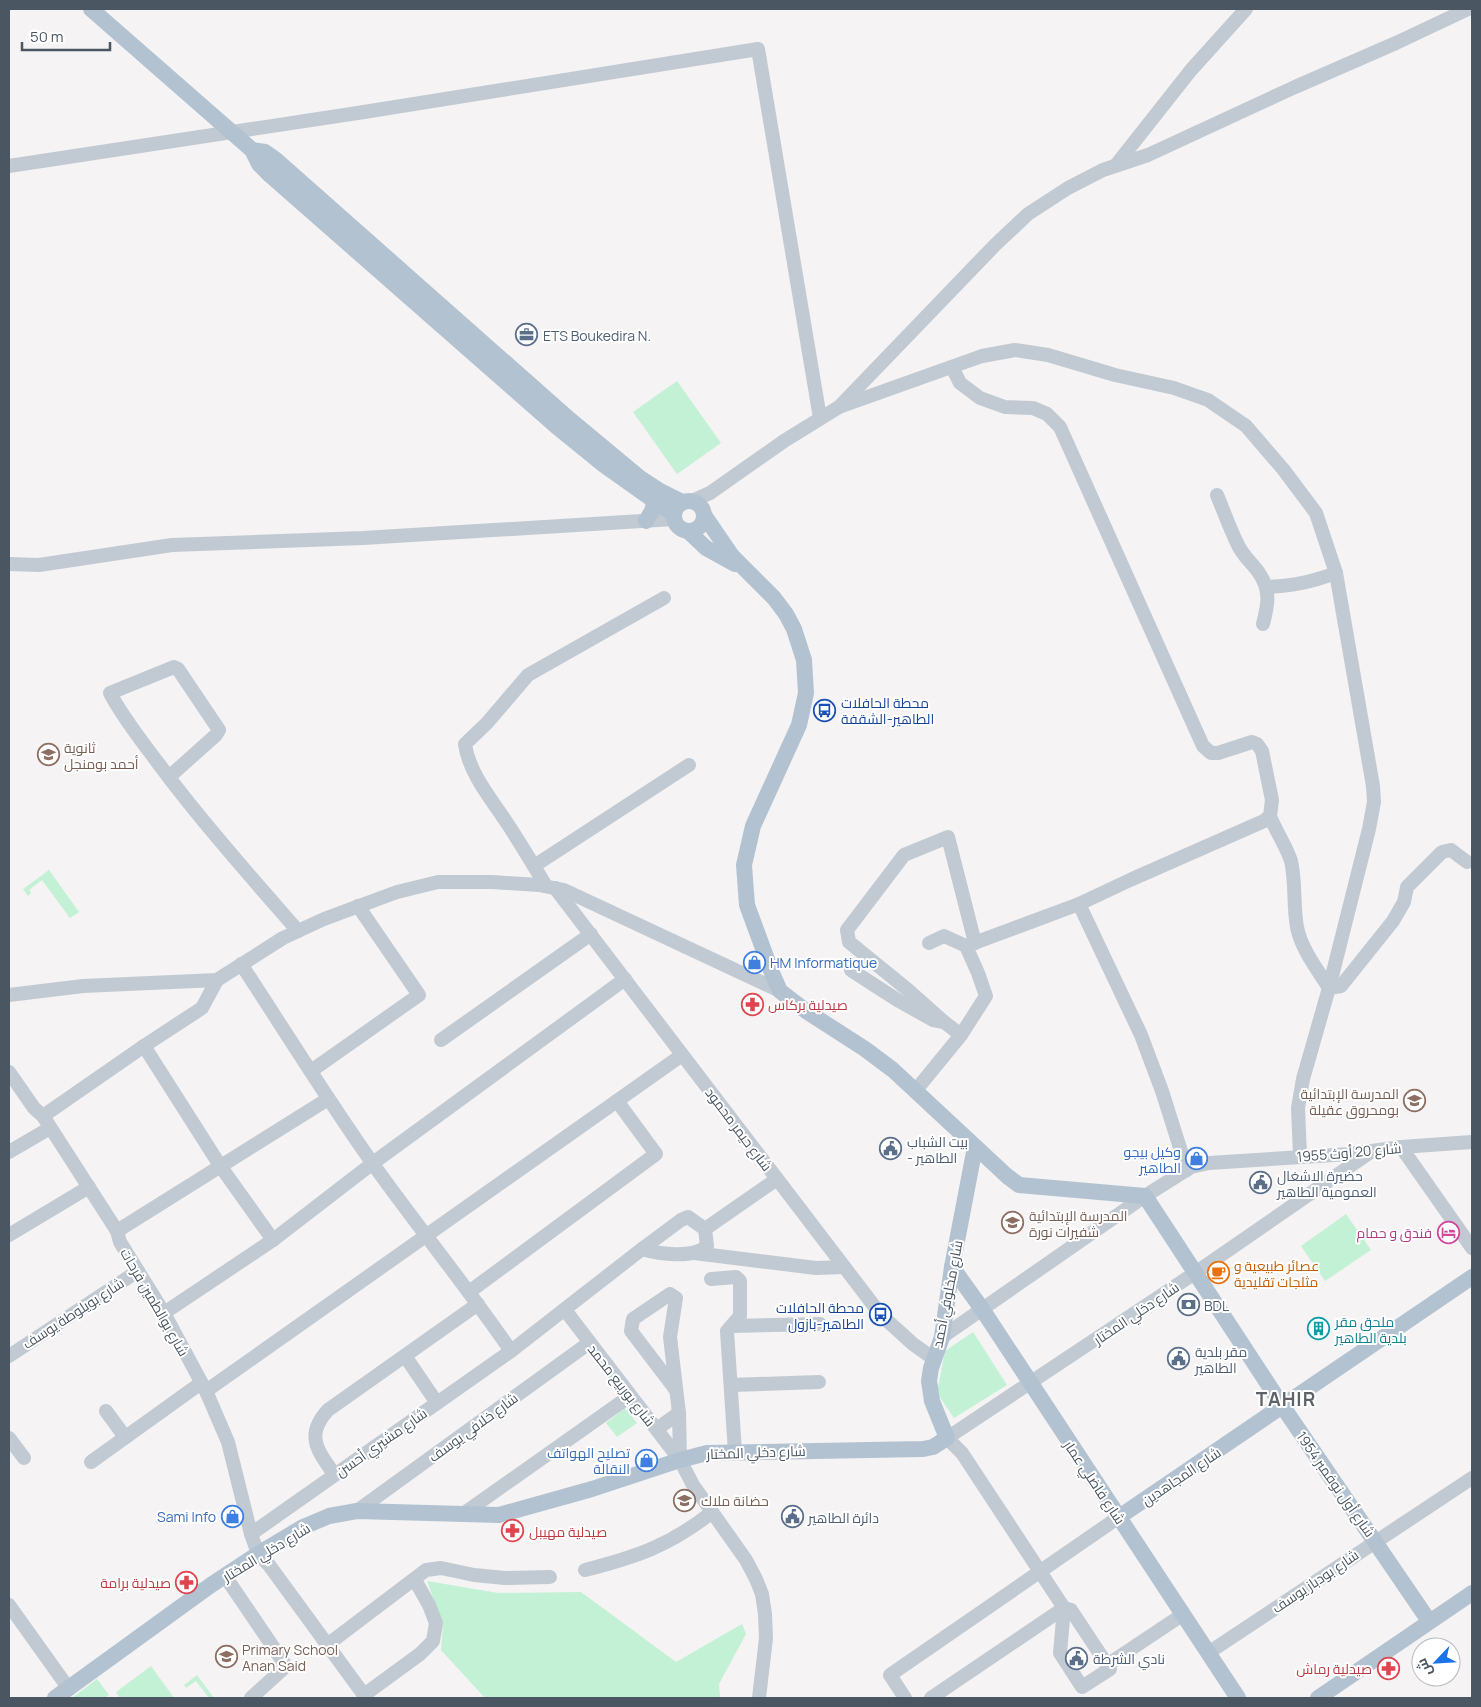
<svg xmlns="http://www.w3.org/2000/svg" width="1481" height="1707" font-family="Manrope,Cairo,sans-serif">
<rect width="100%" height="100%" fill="#f5f3f3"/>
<g fill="#c3f1d5">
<path d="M677,381l44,62 -44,31 -44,-62z"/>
<path d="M49,870l30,42 -9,6 -28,-38 -13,10 2,3 -3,3 -5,-7z"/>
<path d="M1346,1214l25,36 -46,31 -24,-35z"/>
<path d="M973,1332l34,53 -53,33 -17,-25 8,-42z"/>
<path d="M625,1408l12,15 -20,14 -11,-14z"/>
<path d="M427,1581l71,12 83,-1 95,70 66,-38 4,10 -27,50 1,14h-235l-44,-48 2,-25z"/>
<path d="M151,1666l23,32h-54l-4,-6z"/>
<path d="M197,1675l17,23h-5l-13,-17 -10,7 -2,-3z"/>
<path d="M97,1679l12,16 -4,3h-33z"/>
</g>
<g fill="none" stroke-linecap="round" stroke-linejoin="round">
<g stroke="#c1cad2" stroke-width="14">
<path d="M1116,165l75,-95 55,-61"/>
<path d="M9,166l355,-54 394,-63 62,369"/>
<path d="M952,367l8,16 20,15 25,9 28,1 14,6 13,13 143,319 8,7h7l34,-11 5,2 5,7 10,49 -2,16 -6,5 -134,59 -51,24"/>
<path d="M839,407l143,-51 33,-6 33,5 67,20 59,13 34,12 38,26 37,43 33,44 20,60 37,213 1,16 -5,27 -40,159 -26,91 -5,29 2,48"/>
<path d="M1217,495c7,17 13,34 21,50 5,11 14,18 21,28 12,17 9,32 4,51"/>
<path d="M692,501l18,-8 74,-52 55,-34 156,-162 33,-31 40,-26 35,-18 45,-15 147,-68 101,-44 72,-34"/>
<path d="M9,564l30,1 133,-20 191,-7 311,-19"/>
<path d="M1266,587c27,-1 45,-5 70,-14"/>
<path d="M169,777l47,-42 3,-5 -41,-61 -4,-2 -64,26c13,25 31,47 48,70 44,59 92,113 140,168"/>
<path d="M1270,816c6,16 16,29 21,45 5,21 2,45 6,66 4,22 21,43 32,61l12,-2 52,-65 11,-19 3,-15 35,-35 9,-2 16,12"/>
<path d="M534,866l155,-101"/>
<path d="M546,886c-12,-20 -24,-40 -37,-60 -16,-25 -40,-52 -44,-82l22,-21 41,-48 136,-77"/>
<path d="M555,888l326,427 32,29 21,15"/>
<path d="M929,943l15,-7 22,10"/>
<path d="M241,964c44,67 86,135 132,200 45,63 94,123 138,187"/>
<path d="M851,970l48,31 34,19 11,2 17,13"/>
<path d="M9,995l74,-9 134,-6 66,-42 41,-19 73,-27 41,-10h54l47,3 25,5 216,101"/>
<path d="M944,1022l-36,-32 -59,-48 -2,-12 57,-75 44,-18 27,106"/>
<path d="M441,1040l150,-106"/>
<path d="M144,1046l77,121 52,73"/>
<path d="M311,1071l108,-76 -61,-89"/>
<path d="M9,1072l25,36 9,8 74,115 3,11 44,71 42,78 22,51 23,92 7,20 11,11 95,130 56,-41 13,-13 3,-18 -7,-18 -14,-25"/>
<path d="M916,1090l45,-55 25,-39 -8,-23 -12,-27 113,-42 62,131 21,56 25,79"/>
<path d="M43,1116l101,-70 58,-38 15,-28"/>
<path d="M1401,1147l71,101"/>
<path d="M9,1152l41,-24"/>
<path d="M705,1229l2,17c-14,13 -48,8 -65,3l39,-29 7,-3 17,12 72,-50"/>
<path d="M117,1231l211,-132"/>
<path d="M9,1235l80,-48"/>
<path d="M694,1253l122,15 28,-1"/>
<path d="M711,1279l25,-2 4,4v35l-13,15 8,121"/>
<path d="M469,1292l187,-138 -39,-53"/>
<path d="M565,1310l115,150"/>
<path d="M164,1313l109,-73 100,-77 252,-184"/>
<path d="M732,1326l88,-2"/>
<path d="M942,1337l203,-141 46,-29 18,-4 141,-9 51,-7 71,-5"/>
<path d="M9,1356l129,-85"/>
<path d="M405,1356l32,47"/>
<path d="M731,1385l88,-3"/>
<path d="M676,1390l-45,-59 2,-12 37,-25 6,4 -6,39 9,76 1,47 13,25 53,75 10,19 6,15 3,20 1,24 -7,60"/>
<path d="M206,1391l476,-336"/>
<path d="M106,1411l19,26"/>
<path d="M657,1429l22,-16"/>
<path d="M9,1438l15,20"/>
<path d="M91,1462l110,-79"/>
<path d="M334,1474c-17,-24 -29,-39 -6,-64l150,-106"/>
<path d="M357,1511l232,-168"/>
<path d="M463,1514l167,-118"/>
<path d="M251,1534l260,-183 131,-102"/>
<path d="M585,1570c51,-13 84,-24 126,-57"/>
<path d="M225,1576l59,87 1,4 -34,31"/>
<path d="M9,1605l60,84"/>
<path d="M1064,1608l-4,45 22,34 28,-18 -39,-59 -7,-2 -102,-155 -15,-15 248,-165 177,-122"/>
<path d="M327,1645l99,-75 15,-2 33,7 31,3 45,-1"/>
<path d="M1208,1653l264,-175"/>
<path d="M1107,1665l75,-50"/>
<path d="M905,1698l-15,-23 229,-158"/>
<path d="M931,1698l133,-90"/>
</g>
<g stroke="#b3c2d1" stroke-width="16">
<path d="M91,9l161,141 7,14 11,11 286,251 48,39 69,49"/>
<path d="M252,150l13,2 10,7 294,260 71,59 20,13 22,11"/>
<circle cx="689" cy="516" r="15"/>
<path d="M704,515l28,41 42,42 12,16 8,15 10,31 2,33 -7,32 -46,101 -9,39 3,40 25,68 8,18 26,20 59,38 28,21 114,106 12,9 126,11 138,211 146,214"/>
<path d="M646,521l6,-10 3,-10"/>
<path d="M688,531l18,17 29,16"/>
<path d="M952,1267l30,42 256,389"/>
<path d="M1119,1517l353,-240"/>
<path d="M55,1698l156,-113 47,-31 45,-27 26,-11 28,-5 142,4 93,-26 88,-29 27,-7 216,-4 10,-2 14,-9 -15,-37 -3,-20 2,-13 11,-31 10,-70 23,-120"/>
<path d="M1318,1698l154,-105"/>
</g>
</g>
<defs>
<symbol id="office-ring" viewBox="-11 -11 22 22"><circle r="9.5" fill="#fff" stroke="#5c6f8a" stroke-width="1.5"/><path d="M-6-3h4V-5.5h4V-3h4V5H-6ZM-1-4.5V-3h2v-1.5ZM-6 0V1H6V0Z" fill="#5c6f8a"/></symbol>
<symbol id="bus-ring" viewBox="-11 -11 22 22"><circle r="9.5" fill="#fff" stroke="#1a4fb4" stroke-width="1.5"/><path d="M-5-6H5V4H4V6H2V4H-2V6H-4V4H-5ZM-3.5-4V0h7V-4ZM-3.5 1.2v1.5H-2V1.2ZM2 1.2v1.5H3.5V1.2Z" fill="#1a4fb4"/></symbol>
<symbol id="school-ring" viewBox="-11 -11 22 22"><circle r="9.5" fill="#fff" stroke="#8d6e63" stroke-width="1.5"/><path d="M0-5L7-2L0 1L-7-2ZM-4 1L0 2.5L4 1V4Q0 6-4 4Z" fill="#8d6e63"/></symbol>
<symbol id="shop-ring" viewBox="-11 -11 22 22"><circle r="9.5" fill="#fff" stroke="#3f7fe0" stroke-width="1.5"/><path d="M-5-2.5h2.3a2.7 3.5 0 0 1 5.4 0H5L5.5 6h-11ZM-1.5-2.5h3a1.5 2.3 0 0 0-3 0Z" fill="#3f7fe0"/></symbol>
<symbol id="pharmacy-ring" viewBox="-11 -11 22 22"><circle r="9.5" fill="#fff" stroke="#e0444e" stroke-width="1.5"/><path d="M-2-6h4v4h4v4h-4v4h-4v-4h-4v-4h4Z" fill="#e0444e"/></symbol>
<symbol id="civic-ring" viewBox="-11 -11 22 22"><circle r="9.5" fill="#fff" stroke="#5c6f8a" stroke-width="1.5"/><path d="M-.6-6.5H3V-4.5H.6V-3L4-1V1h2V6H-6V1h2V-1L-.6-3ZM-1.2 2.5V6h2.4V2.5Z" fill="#5c6f8a"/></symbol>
<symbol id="hotel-ring" viewBox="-11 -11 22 22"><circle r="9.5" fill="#fff" stroke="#d1479c" stroke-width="1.5"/><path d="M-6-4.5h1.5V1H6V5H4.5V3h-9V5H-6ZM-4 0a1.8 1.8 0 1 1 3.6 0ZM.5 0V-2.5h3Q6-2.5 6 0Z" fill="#d1479c"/></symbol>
<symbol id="cafe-ring" viewBox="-11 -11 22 22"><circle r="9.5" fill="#fff" stroke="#e8710a" stroke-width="1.5"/><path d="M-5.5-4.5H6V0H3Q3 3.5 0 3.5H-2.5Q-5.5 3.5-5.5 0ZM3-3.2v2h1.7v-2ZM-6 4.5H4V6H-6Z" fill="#e8710a"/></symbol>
<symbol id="bank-ring" viewBox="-11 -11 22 22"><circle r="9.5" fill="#fff" stroke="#5c6f8a" stroke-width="1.5"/><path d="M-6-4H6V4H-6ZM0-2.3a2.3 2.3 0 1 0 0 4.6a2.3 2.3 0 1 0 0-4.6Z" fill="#5c6f8a"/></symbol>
<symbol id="building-ring" viewBox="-11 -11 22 22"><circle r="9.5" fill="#fff" stroke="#0f9aa8" stroke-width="1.5"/><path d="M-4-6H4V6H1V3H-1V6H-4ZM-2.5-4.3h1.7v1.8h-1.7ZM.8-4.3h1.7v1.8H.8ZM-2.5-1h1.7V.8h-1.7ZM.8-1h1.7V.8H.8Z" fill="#0f9aa8"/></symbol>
</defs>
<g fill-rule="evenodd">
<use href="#office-ring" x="514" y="322" width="25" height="25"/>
<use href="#bus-ring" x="812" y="698" width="25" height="25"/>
<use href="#school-ring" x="36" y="742" width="25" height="25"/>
<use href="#shop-ring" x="742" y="950" width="25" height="25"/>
<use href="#pharmacy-ring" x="740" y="992" width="25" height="25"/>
<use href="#school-ring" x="1402" y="1088" width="25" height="25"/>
<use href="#civic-ring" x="878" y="1136" width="25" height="25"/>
<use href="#shop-ring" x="1184" y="1146" width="25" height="25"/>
<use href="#civic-ring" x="1248" y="1170" width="25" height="25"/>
<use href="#school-ring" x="1000" y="1210" width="25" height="25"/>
<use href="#hotel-ring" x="1436" y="1220" width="25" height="25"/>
<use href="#cafe-ring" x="1206" y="1260" width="25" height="25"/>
<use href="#bank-ring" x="1176" y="1292" width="25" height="25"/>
<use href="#bus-ring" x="868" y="1302" width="25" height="25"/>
<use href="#building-ring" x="1306" y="1316" width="25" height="25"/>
<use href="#civic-ring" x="1166" y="1346" width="25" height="25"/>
<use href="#shop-ring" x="634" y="1448" width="25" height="25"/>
<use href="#school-ring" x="672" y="1488" width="25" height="25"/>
<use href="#shop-ring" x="220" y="1504" width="25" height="25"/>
<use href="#civic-ring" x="780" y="1504" width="25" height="25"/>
<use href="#pharmacy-ring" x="500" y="1518" width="25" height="25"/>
<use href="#pharmacy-ring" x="174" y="1570" width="25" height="25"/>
<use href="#school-ring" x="214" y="1644" width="25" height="25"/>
<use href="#civic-ring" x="1064" y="1646" width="25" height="25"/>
<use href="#pharmacy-ring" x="1376" y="1656" width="25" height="25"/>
</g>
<g text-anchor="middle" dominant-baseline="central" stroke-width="4" stroke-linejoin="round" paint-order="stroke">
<g font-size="14" fill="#4e5e75" stroke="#fff" text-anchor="start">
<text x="543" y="335">ETS Boukedira N.</text>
<text x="907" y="1141">بيت الشباب<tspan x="907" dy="16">- الطاهير</tspan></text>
<text x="1277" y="1175">حضيرة الاشغال<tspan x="1277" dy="16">العمومية الطاهير</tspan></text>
<text x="1204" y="1305">BDL</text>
<text x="1195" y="1351">مقر بلدية<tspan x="1195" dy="16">الطاهير</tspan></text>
<text x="808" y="1517">دائرة الطاهير</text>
<text x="1093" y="1658">نادي الشرطة</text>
</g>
<g font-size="14" fill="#164399" stroke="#fff" text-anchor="start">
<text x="841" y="702">محطة الحافلات<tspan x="841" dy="16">الطاهير-الشقفة</tspan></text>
<text x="864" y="1307" text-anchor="end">محطة الحافلات<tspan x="864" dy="16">الطاهير-بازول</tspan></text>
</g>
<g font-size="14" fill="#785e54" stroke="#fff" text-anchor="start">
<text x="64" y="747">ثانوية<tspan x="64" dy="16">أحمد بومنجل</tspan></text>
<text x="1399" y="1093" text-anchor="end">المدرسة الإبتدائية<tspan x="1399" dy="16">بومحروق عقيلة</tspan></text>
<text x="1029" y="1215">المدرسة الإبتدائية<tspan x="1029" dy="16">شفيرات نورة</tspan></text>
<text x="701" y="1500">حضانة ملاك</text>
<text x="242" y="1649">Primary School<tspan x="242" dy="16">Anan Said</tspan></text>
</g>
<g font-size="14" fill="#366cbe" stroke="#fff" text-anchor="end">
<text x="770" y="962" text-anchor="start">HM Informatique</text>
<text x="1181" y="1151">وكيل بيجو<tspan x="1181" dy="16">الطاهير</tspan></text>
<text x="630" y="1452">تصليح الهواتف<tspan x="630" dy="16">النقالة</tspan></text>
<text x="216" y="1516">Sami Info</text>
</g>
<g font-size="14" fill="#be3a42" stroke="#fff" text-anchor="start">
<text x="768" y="1004">صيدلية بركاس</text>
<text x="529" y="1531">صيدلية مهيبل</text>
<text x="171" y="1582" text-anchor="end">صيدلية برامة</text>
<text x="1372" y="1668" text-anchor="end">صيدلية رماش</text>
</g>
<g font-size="14" fill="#4a5661" stroke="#fff">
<text transform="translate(739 1129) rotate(53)">شارع حيمر محمود</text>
<text transform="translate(1349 1152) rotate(-5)">شارع 20 أوث 1955</text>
<text transform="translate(947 1294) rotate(-79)">شارع مخلوفي أحمد</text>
<text transform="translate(155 1302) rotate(60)">شارع بوالطمين فرحات</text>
<text transform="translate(73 1313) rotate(-33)">شارع بويلوطة يوسف</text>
<text transform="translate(1136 1313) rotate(-34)">شارع دخلي المختار</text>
<text transform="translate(622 1385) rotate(52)">شارع بوربيع محمد</text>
<text transform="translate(473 1427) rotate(-36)">شارع خلافي يوسف</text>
<text transform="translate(381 1442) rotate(-35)">شارع مشيري أحسن</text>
<text transform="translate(756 1452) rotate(-2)">شارع دخلي المختار</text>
<text transform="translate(1181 1476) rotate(-34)">شارع المجاهدين</text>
<text transform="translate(1095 1482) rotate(56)">شارع فاضلي عمار</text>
<text transform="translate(1336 1484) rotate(55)">شارع أول نوفمبر 1954</text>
<text transform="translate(266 1552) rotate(-31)">شارع دخلي المختار</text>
<text transform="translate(1315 1581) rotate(-34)">شارع بودباز يوسف</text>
</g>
<g font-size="14" fill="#b23c85" stroke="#fff" text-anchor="end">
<text x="1432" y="1232">فندق و حمام</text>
</g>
<g font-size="14" fill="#c56008" stroke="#fff" text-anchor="start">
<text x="1234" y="1265">عصائر طبيعية و<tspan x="1234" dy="16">مثلجات تقليدية</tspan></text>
</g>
<g font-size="14" fill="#0d838f" stroke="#fff" text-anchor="start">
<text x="1335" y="1321">ملحق مقر<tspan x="1335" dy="16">بلدية الطاهير</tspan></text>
</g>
<g font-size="19" font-weight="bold" letter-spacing="1" fill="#5f6368" stroke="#fff">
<text x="1286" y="1399">TAHIR</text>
</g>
</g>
<rect width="1481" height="1707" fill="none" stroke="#4a5661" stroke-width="20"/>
<g transform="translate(1436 1662) rotate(245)"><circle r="24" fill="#ffffff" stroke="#b7bbc0"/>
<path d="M0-4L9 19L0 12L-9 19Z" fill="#1a73e8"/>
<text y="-8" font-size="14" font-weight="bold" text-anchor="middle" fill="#4a5661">ش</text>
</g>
<path d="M22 42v8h88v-8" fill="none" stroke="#4a5661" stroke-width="2.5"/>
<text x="30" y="42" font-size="15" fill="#4a5661" stroke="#ffffff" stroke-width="4" paint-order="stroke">50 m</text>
</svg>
